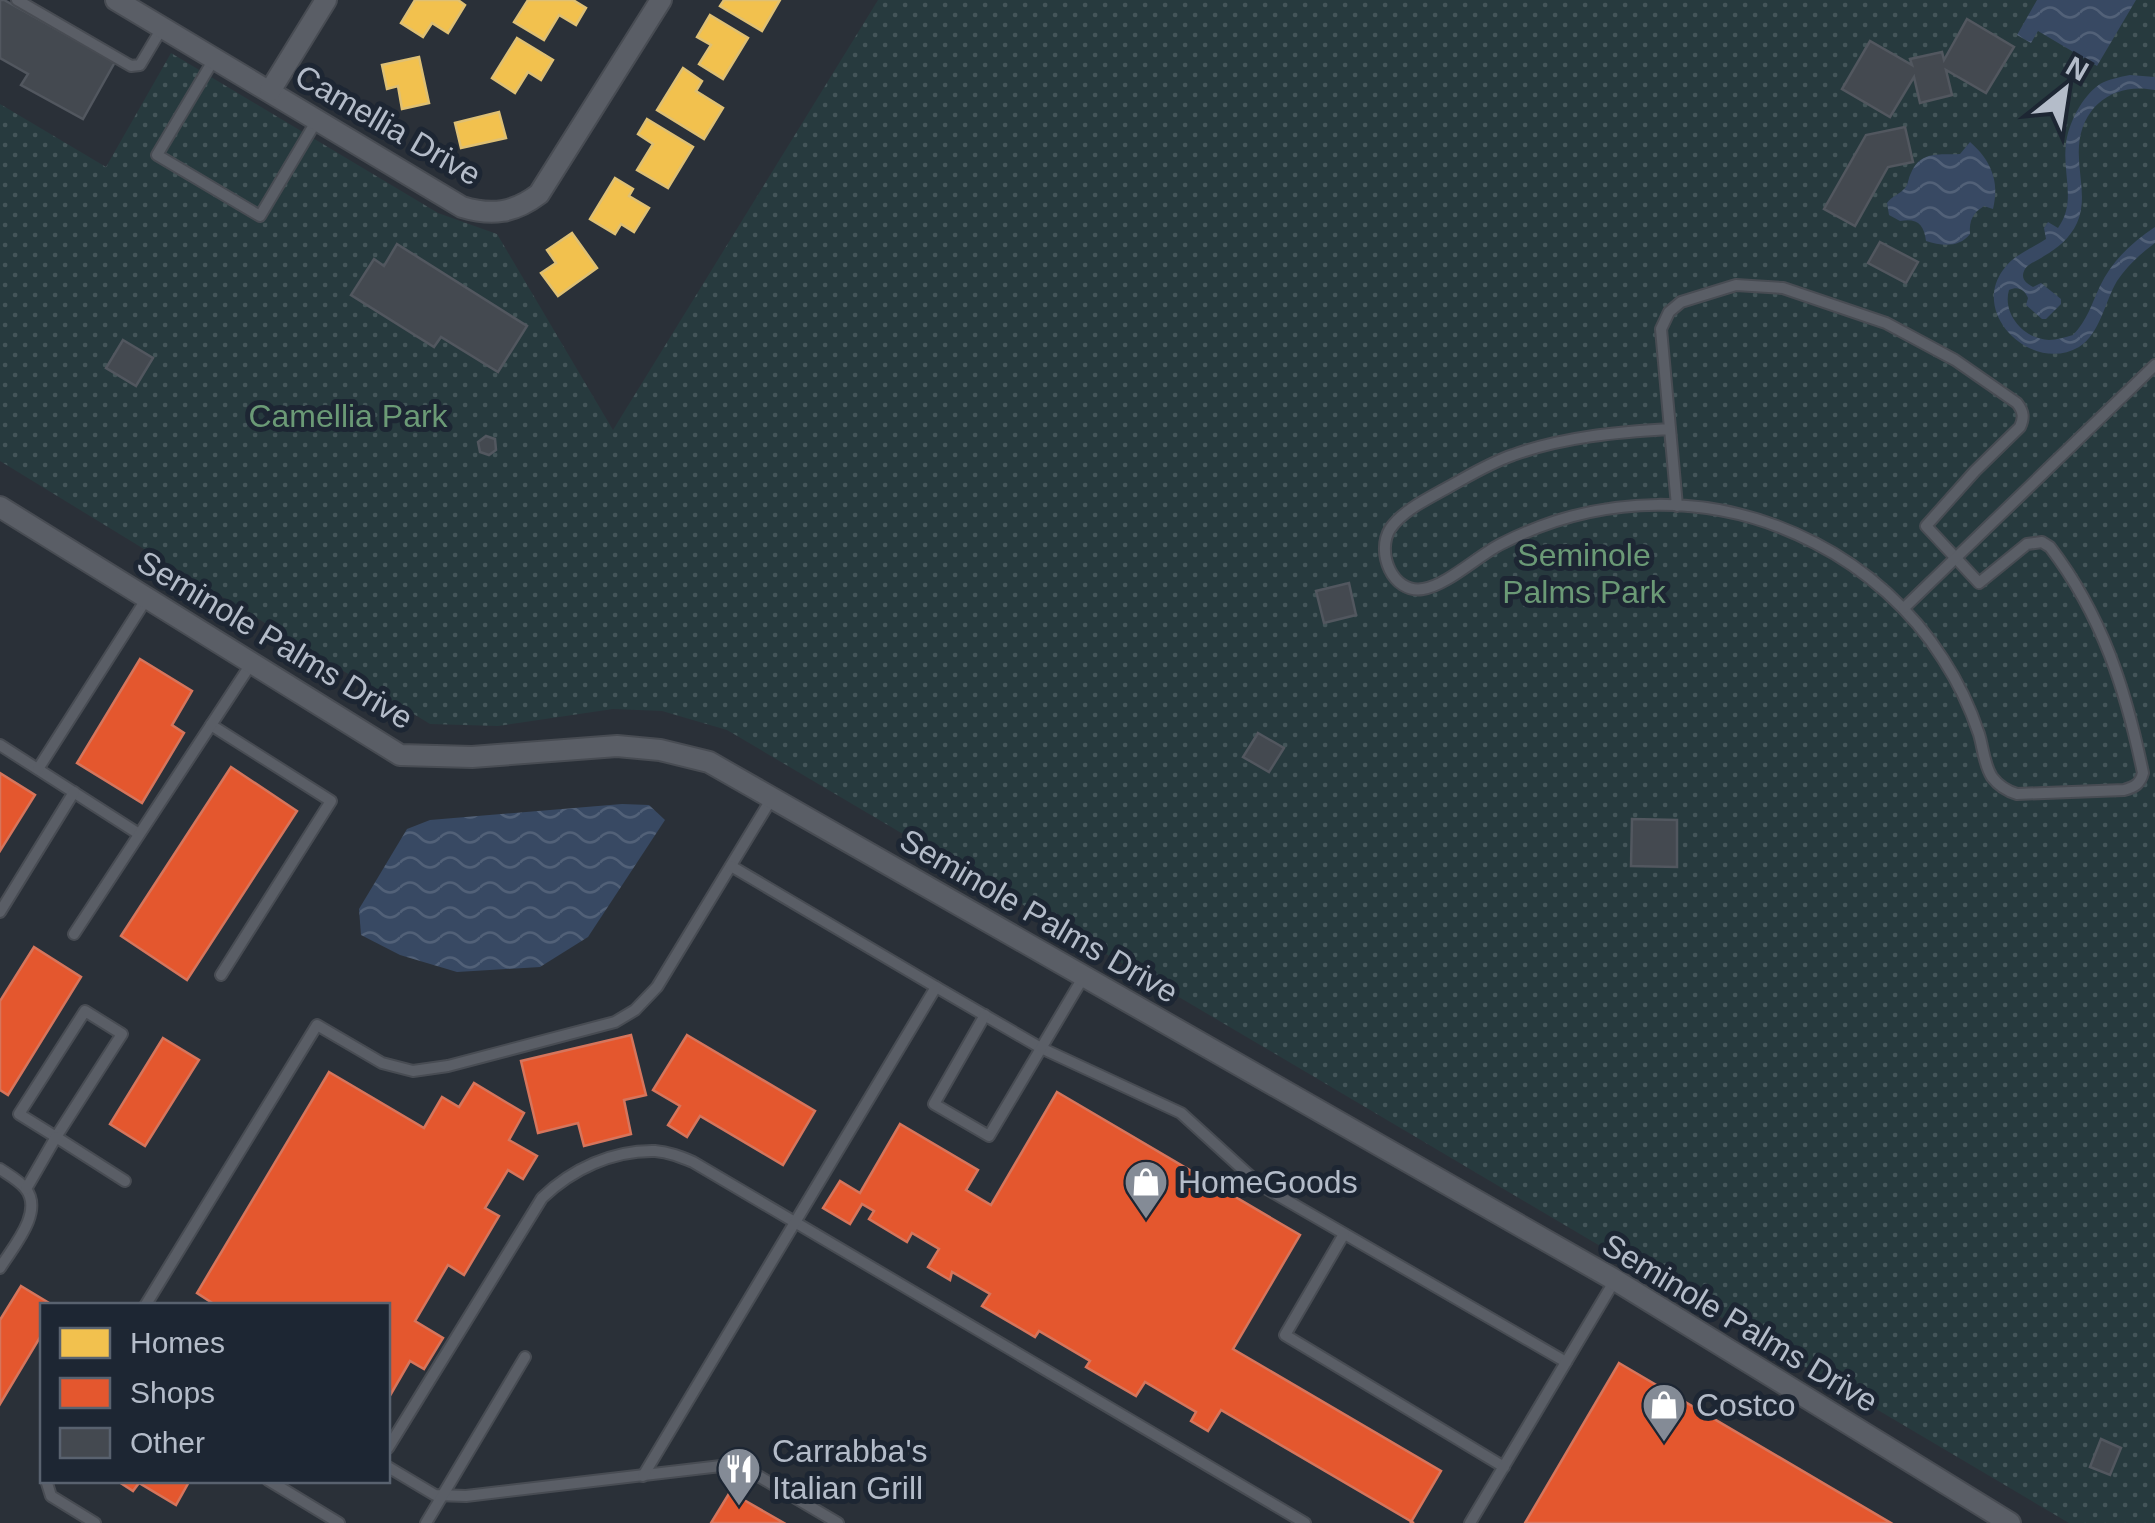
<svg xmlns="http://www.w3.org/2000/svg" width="2155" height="1523" font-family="Helvetica,sans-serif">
<defs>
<pattern id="park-dots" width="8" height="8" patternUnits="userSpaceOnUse" patternTransform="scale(2.5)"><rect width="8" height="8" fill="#273a3e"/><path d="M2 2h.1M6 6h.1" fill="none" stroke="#445559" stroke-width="1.8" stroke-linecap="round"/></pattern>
<pattern id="water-waves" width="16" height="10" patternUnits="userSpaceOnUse" patternTransform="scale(2.5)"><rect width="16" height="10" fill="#384963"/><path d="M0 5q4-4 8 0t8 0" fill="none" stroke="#526178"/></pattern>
</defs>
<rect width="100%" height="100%" fill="#2a3038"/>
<path fill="url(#park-dots)" d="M878,0h1277v1523h-86l-1342,-793 -65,-19 -49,-2 -115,17 -68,-2 -430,-263v-357l106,63 65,-114 267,160 59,21 116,196z"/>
<g fill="url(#water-waves)">
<path d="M2037,0h99l-39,66 -59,-35 -7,12 -14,-8z"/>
<path d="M2130,75l25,2v13c-39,-8 -73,14 -76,56 -2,26 9,53 -2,77 -7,15 -19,25 -33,33 -5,4 -15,7 -19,13 -5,9 0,14 8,18l8,-4 20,16v5l-15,15h-4l-16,-14 2,-7c-4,-9 -10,-12 -19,-8 -7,24 15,49 40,50 8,0 16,-3 24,-5 14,-14 19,-32 27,-49 12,-25 32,-44 55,-59v16c-14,10 -28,23 -38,38 -12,20 -17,53 -38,66 -46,27 -109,-32 -76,-77 10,-15 28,-21 43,-31l-2,-11 4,-6 10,6c19,-26 4,-55 8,-84 2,-20 16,-48 34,-60 9,-5 20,-7 30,-9z"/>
<path d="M1970,142c21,18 30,40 23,67l-9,-3c-11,7 -15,14 -14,28 -11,14 -28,12 -44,7 -2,-17 -9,-23 -26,-20l-11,-6 -2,-12c5,-7 13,-9 18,-15 4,-5 3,-10 6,-15 9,-23 30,-18 49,-19z"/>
<path d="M622,804l27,1 16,15 -77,117 -48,30 -83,5 -57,-17 -39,-20 -2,-26 48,-80 23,-9z"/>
</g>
<g fill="#f2c14e" stroke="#dfc073" stroke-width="2.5">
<path d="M415,0h43l7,5 -17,28 -16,-10 -9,14 -22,-14z"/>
<path d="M528,0h45l13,8 -10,17 -17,-10 -15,25 -30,-18z"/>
<path d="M724,0h56l-18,31 -42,-25z"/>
<path d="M710,15l38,23 -25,41 -24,-15 12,-19 -14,-8z"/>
<path d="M517,38l36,22 -12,20 -13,-8 -13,21 -23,-15z"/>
<path d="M419,57l10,46 -27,6 -4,-23 -11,3 -5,-24z"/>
<path d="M683,68l19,13 -6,10 27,17 -19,31 -47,-29z"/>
<path d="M499,112l7,26 -45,10 -6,-25z"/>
<path d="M647,119l46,28 -25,41 -31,-18 16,-26 -15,-10z"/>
<path d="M615,178l18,11 -4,7 20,12 -15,24 -13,-8 -6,10 -25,-15z"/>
<path d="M572,233l25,35 -39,28 -17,-23 15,-10 -9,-13z"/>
</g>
<g fill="#e4572e" stroke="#d6755c" stroke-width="2.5">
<path d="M140,659l52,32 -20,34 12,8 -42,70 -65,-40z"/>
<path d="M231,767l66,44 -110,169 -66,-44z"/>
<path d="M0,773l35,22 -35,56z"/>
<path d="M34,947l47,30 -73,118 -8,-5v-89z"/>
<path d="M631,1035l15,60 -22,5 7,34 -47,12 -6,-23 -40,10 -17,-72z"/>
<path d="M687,1035l128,76 -32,54 -83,-49 -13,21 -19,-12 12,-19 -27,-16z"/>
<path d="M163,1038l36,22 -54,86 -35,-22z"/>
<path d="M329,1072l95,56 18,-31 17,10 15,-24 50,30 -15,27 28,16 -14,23 -15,-9 -23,38 14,8 -35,59 -16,-10 -33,56 28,17 -19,31 -14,-8 -22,38v-93h-171l-20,-13z"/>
<path d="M1057,1092l243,143 -67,114 208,122 -30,51 3,1 -193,-113 -13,21 -17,-10 5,-9 -51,-30 -9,14 -50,-29 4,-6 -51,-30 -4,6 -53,-31 8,-12 -38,-22 -2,8 -22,-13 11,-18 -27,-16 -5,9 -38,-23 5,-8 -12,-7 -12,20 -27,-16 17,-27 20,12 40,-69 78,46 -12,20 25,15z"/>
<path d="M21,1286l33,20h-12v28l-42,70v-84z"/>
<path d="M1619,1363l272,160h-366z"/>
<path d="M116,1480h74l-14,25 -37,-22 -6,8z"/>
<path d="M730,1492l54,31h-73z"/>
</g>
<g fill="#444950" stroke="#52575f" stroke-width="2.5">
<path d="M0,0h4l111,62 -32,57 -62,-34 7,-11 -28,-16z"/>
<path d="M1967,19l47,28 -28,46 -40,-23 6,25 -32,8 -6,-26 -24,40 -48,-28 28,-48 42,24 -2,-6 32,-7 2,8z"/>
<path d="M1905,127l8,35 -25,5 -33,59 -31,-17 42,-74z"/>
<path d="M1880,242l38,20 -12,21 -38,-20z"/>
<path d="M397,244l130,82 -29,46 -57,-35 -7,10 -83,-52 23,-36 10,7z"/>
<path d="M123,340l30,18 -17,28 -30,-18z"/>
<path d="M486,436l9,3 1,11 -7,5 -9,-3 -2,-10z"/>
<path d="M1349,583l7,32 -32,8 -8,-32z"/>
<path d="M1258,733l26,15 -15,24 -26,-15z"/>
<path d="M1632,819l45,1v47l-46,-1z"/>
<path d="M2101,1439l20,9 -11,27 -20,-8z"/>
</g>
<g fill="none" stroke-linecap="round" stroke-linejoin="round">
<defs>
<g id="lane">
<path d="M17,0l114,66 9,-1 22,-37"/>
<path d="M214,59l-57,96 103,61 57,-96"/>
<path d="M1670,429c-53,3 -107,8 -157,26 -24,8 -46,22 -68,34 -18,10 -43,22 -55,40 -14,23 2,65 33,60 23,-3 56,-34 78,-45 99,-51 214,-53 314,-1 51,26 97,67 128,116 15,23 27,48 36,75 4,13 5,31 13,43 6,8 15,14 25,17l107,-4c11,-3 16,-6 19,-17 -17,-83 -41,-158 -93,-226l-8,-5 -15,2 -48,39 -53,-57 49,-55 45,-44c4,-9 4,-15 -3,-24l-62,-43 -69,-37 -103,-35 -47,-3 -55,17 -12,10 -8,17 16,177"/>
<path d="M1904,608l251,-243"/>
<path d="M211,725l120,76 -110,174"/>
<path d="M0,745l139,89"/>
<path d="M38,769l109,-171"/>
<path d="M0,912l74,-120"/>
<path d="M74,934l177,-270"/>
<path d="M936,987l105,61 140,65 79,72 306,177"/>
<path d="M85,1011l37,23 -66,103 -37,-23z"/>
<path d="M985,1015l-51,89 55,32 95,-160"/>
<path d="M0,1169c9,6 20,12 26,20 18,24 -14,59 -26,79"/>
<path d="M26,1189l30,-52 69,44"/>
<path d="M1344,1234l-59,101 219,132"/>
<path d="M145,1306l172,-281 65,38 31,8 35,-5 167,-44 20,-12 22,-23 115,-189"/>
<path d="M388,1448l154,-250c30,-29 71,-48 113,-47 14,1 26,6 38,11l612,361"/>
<path d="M388,1467l47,28 31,1 272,-32 100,59"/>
<path d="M643,1476l293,-489 -205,-121"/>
<path d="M46,1480l5,16 44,27"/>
<path d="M268,1480l71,43"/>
<path d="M426,1523l99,-166"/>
<path d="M1470,1523l145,-243"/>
</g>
<g id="street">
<path d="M116,0l346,207c30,9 52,6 77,-13l122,-194"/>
<path d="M270,91l56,-91"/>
<path d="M0,507l400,248 72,2 145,-11 43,4 49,12 906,518 395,243"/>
</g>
</defs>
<use href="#lane" stroke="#484c53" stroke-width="14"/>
<use href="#street" stroke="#484c53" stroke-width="24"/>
<use href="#lane" stroke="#5a5e66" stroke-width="10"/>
<use href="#street" stroke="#5a5e66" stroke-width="20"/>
</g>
<defs>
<symbol id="shop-pin" viewBox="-11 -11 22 30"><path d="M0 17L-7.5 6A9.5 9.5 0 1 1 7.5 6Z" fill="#848b96" stroke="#1d2633"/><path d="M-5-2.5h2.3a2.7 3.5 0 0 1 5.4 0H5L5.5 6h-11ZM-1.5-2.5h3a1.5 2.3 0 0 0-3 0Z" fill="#fff"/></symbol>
<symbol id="restaurant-pin" viewBox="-11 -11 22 30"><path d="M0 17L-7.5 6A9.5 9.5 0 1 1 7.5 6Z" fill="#848b96" stroke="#1d2633"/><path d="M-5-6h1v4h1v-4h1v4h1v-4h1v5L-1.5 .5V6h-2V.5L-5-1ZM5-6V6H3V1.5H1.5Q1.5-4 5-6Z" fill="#fff"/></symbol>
</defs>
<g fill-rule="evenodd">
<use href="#shop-pin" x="1121" y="1157" width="50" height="68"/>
<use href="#shop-pin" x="1639" y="1380" width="50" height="68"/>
<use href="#restaurant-pin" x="714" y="1444" width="50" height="68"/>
</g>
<g text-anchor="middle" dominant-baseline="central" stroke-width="10" stroke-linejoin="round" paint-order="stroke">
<g font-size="32" fill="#b4bcc9" stroke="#1d2633">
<text transform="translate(388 125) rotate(30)">Camellia Drive</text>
<text transform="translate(275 640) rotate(31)">Seminole Palms Drive</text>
<text transform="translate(1039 916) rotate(30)">Seminole Palms Drive</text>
<text transform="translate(1740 1323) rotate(31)">Seminole Palms Drive</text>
</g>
<g font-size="32" fill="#6b9a76" stroke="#1d2633">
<text x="348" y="416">Camellia Park</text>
<text x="1584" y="555">Seminole<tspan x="1584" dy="37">Palms Park</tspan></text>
</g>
<g font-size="32" fill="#b4bcc9" stroke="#1d2633" text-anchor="start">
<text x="1178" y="1182">HomeGoods</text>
<text x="1696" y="1405">Costco</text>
<text x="772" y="1451">Carrabba's<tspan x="772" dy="37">Italian Grill</tspan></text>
</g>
</g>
<rect x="40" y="1303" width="350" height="180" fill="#1d2633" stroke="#59626f" stroke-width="2.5"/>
<rect x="60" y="1328" width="50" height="30" fill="#f2c14e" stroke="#59626f" stroke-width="2.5"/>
<text x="130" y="1353" font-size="30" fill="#b4bcc9">Homes</text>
<rect x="60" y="1378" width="50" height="30" fill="#e4572e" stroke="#59626f" stroke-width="2.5"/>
<text x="130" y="1403" font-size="30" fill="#b4bcc9">Shops</text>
<rect x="60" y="1428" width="50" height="30" fill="#444950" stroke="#59626f" stroke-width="2.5"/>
<text x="130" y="1453" font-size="30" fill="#b4bcc9">Other</text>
<g transform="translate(2065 90) rotate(30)" stroke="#1d2633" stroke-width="8" paint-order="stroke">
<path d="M0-8L18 38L0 25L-18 38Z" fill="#b4bcc9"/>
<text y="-15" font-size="28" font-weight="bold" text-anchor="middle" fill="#b4bcc9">N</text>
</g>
</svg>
